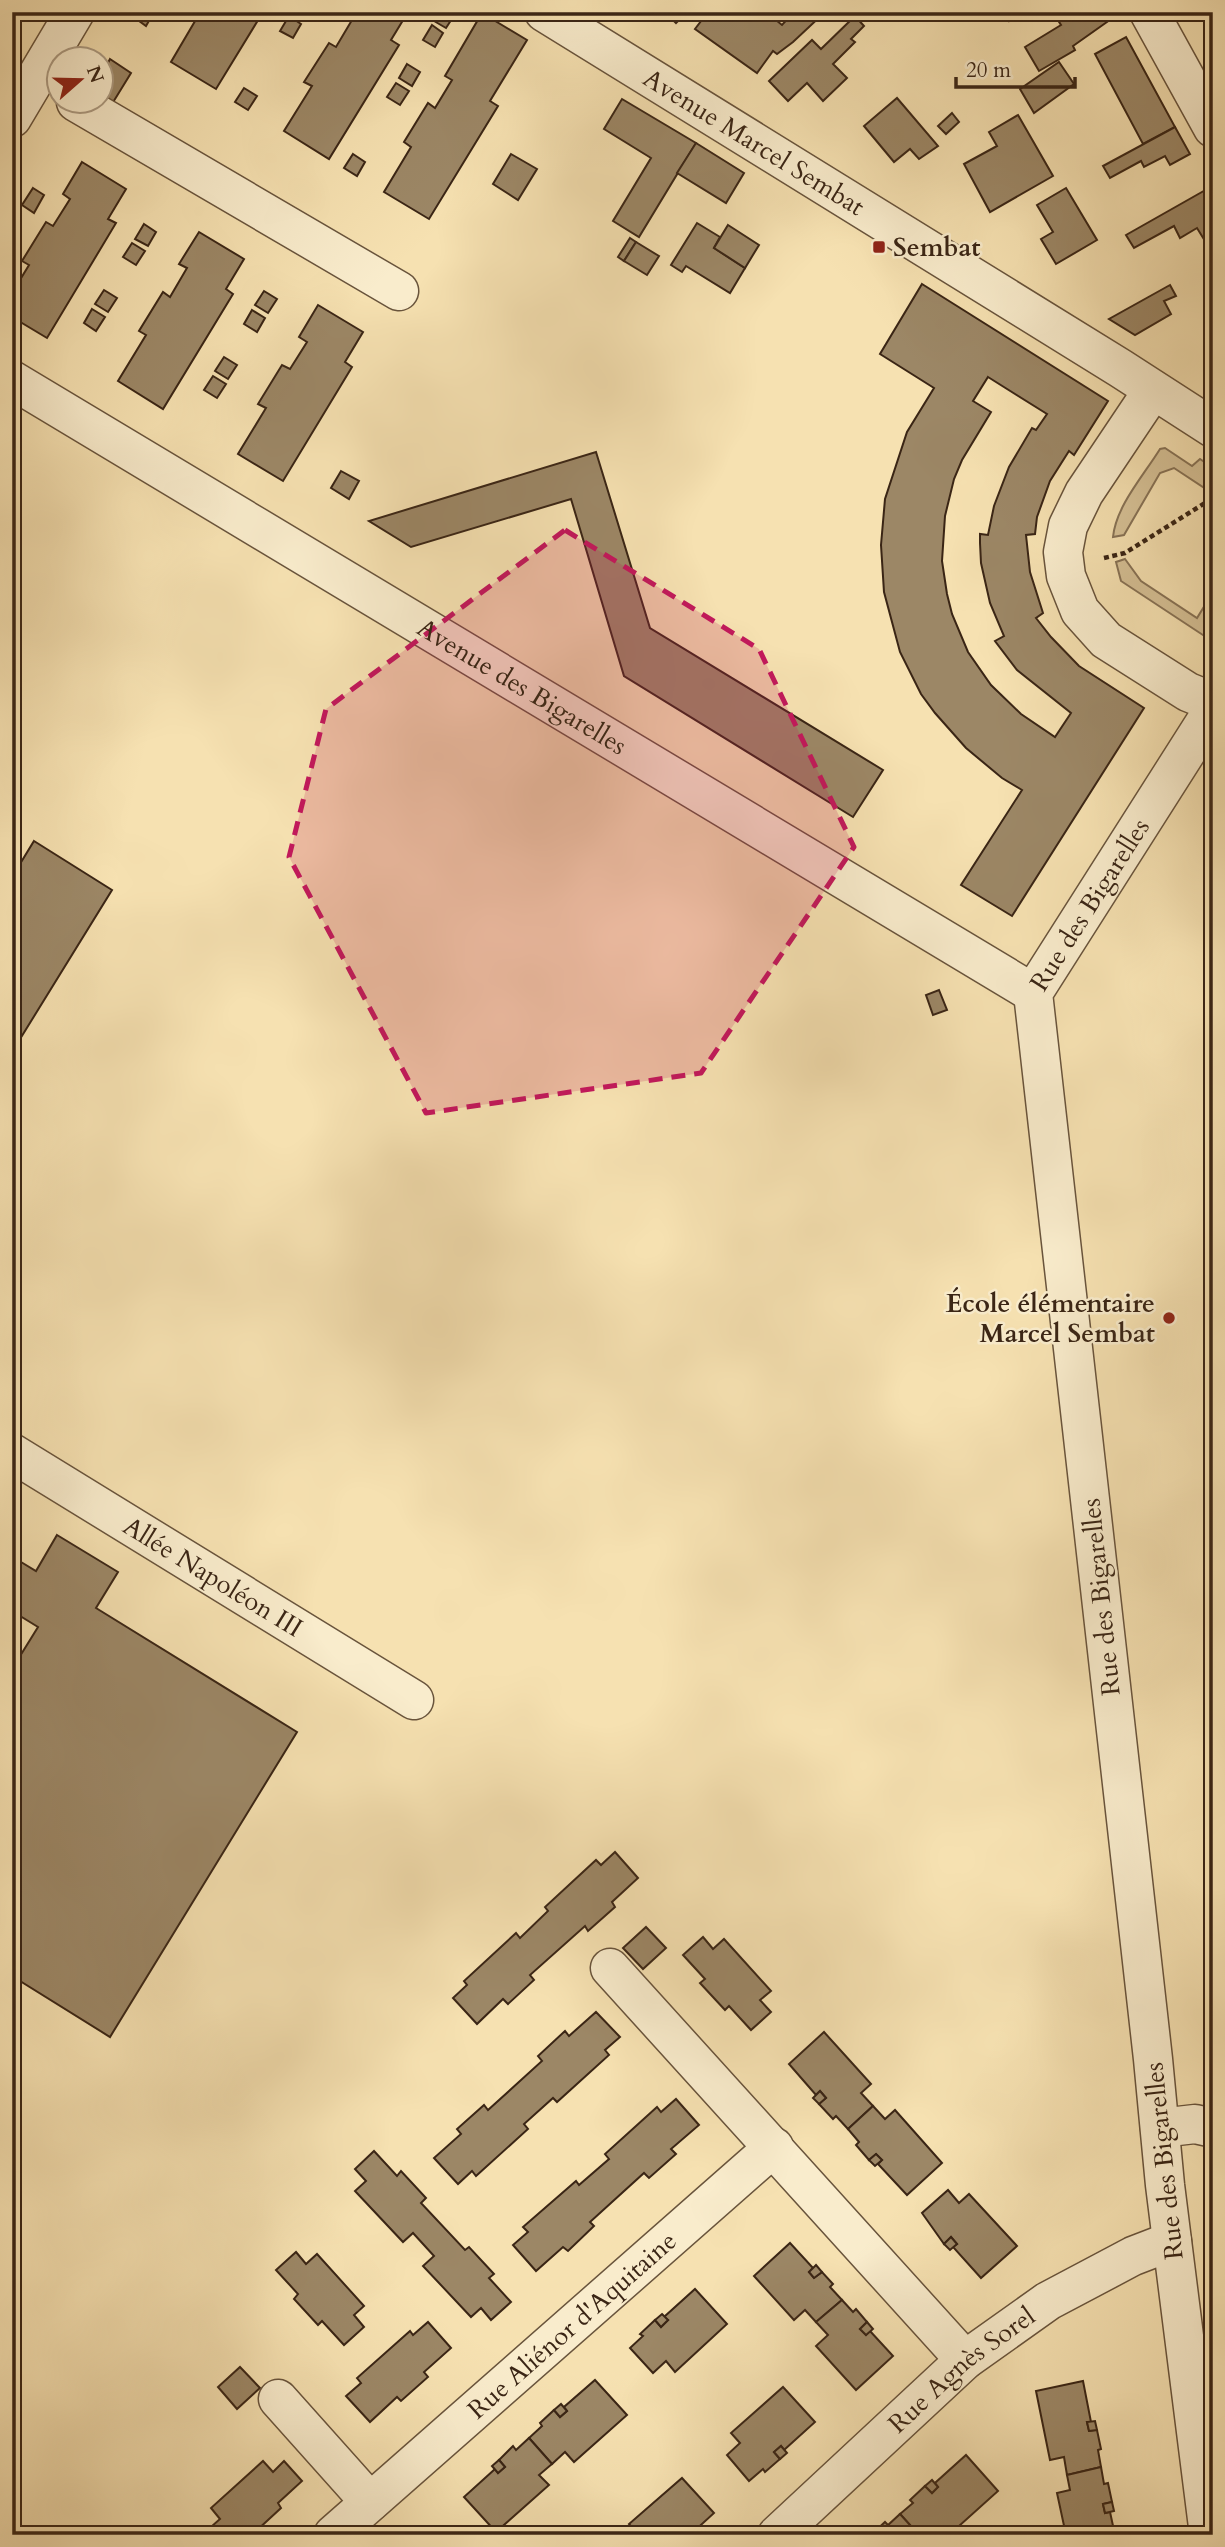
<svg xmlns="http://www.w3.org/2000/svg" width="1225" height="2547" font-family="Cardo,serif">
<rect width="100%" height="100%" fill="#f6e1b1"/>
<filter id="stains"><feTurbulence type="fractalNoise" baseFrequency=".00286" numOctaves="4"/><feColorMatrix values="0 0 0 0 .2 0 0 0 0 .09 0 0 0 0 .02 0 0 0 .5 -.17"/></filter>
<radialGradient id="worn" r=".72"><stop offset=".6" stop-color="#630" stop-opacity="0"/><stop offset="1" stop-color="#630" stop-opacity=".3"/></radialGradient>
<g fill="#d6c196" stroke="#887356" stroke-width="2">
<path d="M1165,448l27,18 8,-7 13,9 -1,18 -6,3 -32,-21 -14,5 -36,62 -11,2c3,-31 31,-62 47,-88z"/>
<path d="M1125,559l16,22 56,37 16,-26v42l-4,5 -88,-58 -5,-19z"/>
</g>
<g fill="#9c8766" stroke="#3a2515" stroke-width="2" fill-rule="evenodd">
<path d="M139,12h15l-8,14 -11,-8z"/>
<path d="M192,12h71l-47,77 -45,-27 27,-46z"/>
<path d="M347,12h61l-17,28 8,5 -70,114 -45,-28 28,-45 -8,-4 25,-39 7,4 16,-27 -7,-5z"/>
<path d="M439,12l16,2 -9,14 -12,-7z"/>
<path d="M665,12h22l-11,11z"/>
<path d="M708,12h58l16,13 12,-13h31l-32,30 -16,12 -4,-3 -16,22 -62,-44z"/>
<path d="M1002,12h18l-11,9z"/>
<path d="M1065,12h46l3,5 -41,29 2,4 -36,21 -14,-24 36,-22 -5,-8z"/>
<path d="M482,13l45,27 -37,61 8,5 -69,113 -45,-27 27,-45 -7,-5 24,-39 7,5 17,-28 -7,-4z"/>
<path d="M289,16l12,8 -8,14 -13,-7z"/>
<path d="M855,16l9,10 -13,13 4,3 -22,22 14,14 -24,23 -16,-18 -19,18 -19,-20 43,-41 9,9z"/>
<path d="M432,25l11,8 -8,14 -12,-7z"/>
<path d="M1126,37l49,90 -32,17 -48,-90z"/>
<path d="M110,59l21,14 -19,31 -10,-6v-24z"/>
<path d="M1059,62l15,22 -40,29 -14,-24z"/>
<path d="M407,64l13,8 -8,14 -13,-8z"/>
<path d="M396,83l13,8 -9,14 -13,-8z"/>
<path d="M244,88l13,8 -9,14 -13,-8z"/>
<path d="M897,98l41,48 -19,13 -9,-10 -16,13 -30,-36z"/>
<path d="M622,99l74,44 -57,94 -26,-16 38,-63 -47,-29z"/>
<path d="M952,113l7,9 -13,12 -8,-8z"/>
<path d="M1018,115l35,61 -63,36 -26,-48 33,-18 -8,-14z"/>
<path d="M1175,127l15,27 -20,11 -5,-9 -21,11 -3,-6 -31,17 -7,-12z"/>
<path d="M696,143l48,30 -18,30 -49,-30z"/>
<path d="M353,154l12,8 -8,14 -13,-8z"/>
<path d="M511,154l26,15 -19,31 -25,-16z"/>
<path d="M82,162l44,27 -18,30 8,4 -69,115 -35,-21v-24l17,-28 -7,-4 24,-39 7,4 17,-27 -7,-5z"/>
<path d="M33,188l11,7 -10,18 -12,-8z"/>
<path d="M1066,188l31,52 -41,24 -15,-25 12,-7 -16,-27z"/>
<path d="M1209,188l4,6v54l-3,1 -13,-21 -17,10 -6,-12 -40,22 -8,-13z"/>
<path d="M697,223l23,14 -6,11 31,20 -15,25 -44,-27 -4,6 -11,-7z"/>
<path d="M144,224l12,8 -8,14 -13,-7z"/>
<path d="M728,225l31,20 -14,23 -31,-20z"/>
<path d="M199,232l45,27 -18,30 7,5 -70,115 -45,-28 28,-46 -7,-4 24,-39 7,5 17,-29 -8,-4z"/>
<path d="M630,238l6,4 -12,19 -6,-4z"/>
<path d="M636,242l23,14 -12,19 -23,-14z"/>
<path d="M132,243l13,8 -9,14 -13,-8z"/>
<path d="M922,284l186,117 -34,54 -5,-4 -19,30 -13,36 -2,17 -9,1 4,37 13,41 -7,5 15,19 28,29 65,42 -132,208 -51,-31 61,-95 -20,-12 -36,-30 -31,-35 -14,-19 -21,-42 -16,-60 -3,-47 4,-46 22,-67 27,-44 -54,-34zM988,377l59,37 -11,16 -4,-2 -23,39 -15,39 -6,29 -8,-1v9l1,20 9,40 14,33 -9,5 22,29 54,43 -16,24 -34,-23 -30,-29 -23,-33 -16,-38 -5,-20 -5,-33 3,-45 9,-37 8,-19 29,-48 -18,-11z"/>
<path d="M1170,285l6,11 -12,5 7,13 -36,21 -26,-16z"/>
<path d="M104,290l13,8 -9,14 -13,-8z"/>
<path d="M264,291l13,8 -9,14 -13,-8z"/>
<path d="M318,305l45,27 -18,30 7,5 -69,114 -45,-27 28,-46 -8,-4 24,-39 8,4 17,-27 -8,-5z"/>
<path d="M92,309l13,8 -9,14 -12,-8z"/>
<path d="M252,310l13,8 -8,14 -13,-8z"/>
<path d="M224,357l13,8 -9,14 -13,-8z"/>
<path d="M213,376l13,8 -9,14 -13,-8z"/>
<path d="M596,452l54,176 233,142 -30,47 -229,-141 -53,-177 -160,48 -42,-26z"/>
<path d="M341,471l18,10 -10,18 -18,-11z"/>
<path d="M34,841l78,49 -100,162v-175z"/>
<path d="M939,990l8,20 -14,5 -7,-20z"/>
<path d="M57,1535l61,37 -22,36 201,124 -187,305 -98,-61v-307l26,-42 -26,-16v-35l9,-14 15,9z"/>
<path d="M615,1852l23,26 -26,24 3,5 -27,24 -3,-5 -55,49 4,5 -26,24 -5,-5 -26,25 -24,-26 14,-13 -3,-4 52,-48 4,5 28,-27 -3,-4 51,-47 5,5z"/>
<path d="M646,1927l20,21 -23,21 -20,-21z"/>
<path d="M703,1937l10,12 11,-10 47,52 -11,9 11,12 -20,18 -22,-24 -4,4 -25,-27 5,-4 -22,-24z"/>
<path d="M596,2012l24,25 -15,13 4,5 -52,47 -4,-4 -29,26 4,5 -52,47 -4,-5 -14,13 -24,-26 27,-24 -4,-5 27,-24 4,5 54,-49 -4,-5 27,-25 4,5z"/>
<path d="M824,2032l47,52 -10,9 12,13 -25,23 -12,-13 -3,3 -14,-15 7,-6 -6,-7 -4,4 -27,-31z"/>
<path d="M820,2091l6,7 -7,6 -6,-6z"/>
<path d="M676,2099l23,26 -28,24 5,5 -27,24 -5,-5 -54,49 4,4 -26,25 -5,-4 -27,24 -23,-26 15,-13 -5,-5 53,-46 3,4 30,-26 -4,-5 52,-47 4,5z"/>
<path d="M873,2106l12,13 10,-9 47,53 -35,32 -29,-31 4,-4 -6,-6 -7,6 -13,-15 3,-3 -11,-13z"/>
<path d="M374,2151l23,25 4,-5 25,27 -5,5 44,47 4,-3 25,27 -5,4 22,24 -20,18 -10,-12 -10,9 -48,-51 11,-10 -21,-23 -10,9 -48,-51 11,-10 -11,-12z"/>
<path d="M876,2154l6,6 -7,6 -6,-6z"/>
<path d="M948,2190l11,13 10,-9 48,52 -36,32 -28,-31 4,-3 -6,-7 -7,7 -22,-31z"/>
<path d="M951,2237l6,7 -7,6 -6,-6z"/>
<path d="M790,2243l23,25 -4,4 5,6 8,-6 11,12 -3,3 12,13 -26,22 -11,-12 -11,10 -40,-44z"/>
<path d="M296,2252l10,12 11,-10 47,52 -10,9 10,12 -20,18 -22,-24 -4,4 -24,-26 4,-5 -22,-24z"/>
<path d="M816,2265l6,7 -8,6 -5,-6z"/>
<path d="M695,2289l32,35 -52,48 -9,-11 -13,12 -23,-25 13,-12 -3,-2 15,-14 6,7 7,-7 -4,-3z"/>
<path d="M842,2300l11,12 3,-3 11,13 -7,7 6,6 4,-4 23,25 -37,34 -40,-44 12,-11 -12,-13z"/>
<path d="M662,2314l6,6 -7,7 -6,-7z"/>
<path d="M428,2322l23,26 -27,24 4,5 -27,24 -4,-4 -27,25 -24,-26 15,-13 -4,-5 53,-47 3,4z"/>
<path d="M867,2322l6,7 -7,6 -6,-6z"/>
<path d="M240,2367l20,21 -23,21 -19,-22z"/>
<path d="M595,2380l32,35 -53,47 -9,-10 -13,12 -23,-26 13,-12 -2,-3 14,-13 6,7 7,-6 -3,-4z"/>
<path d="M1083,2381l8,41h-4l2,9 8,-1 4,19 -3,1 3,17 -34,8 -3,-18 -14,3 -14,-69z"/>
<path d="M783,2387l32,35 -31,28 -3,-4 -7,6 6,7 -15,13 -2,-3 -14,12 -22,-26 13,-12 -9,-10z"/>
<path d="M561,2404l6,7 -7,6 -6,-7z"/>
<path d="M1095,2421l2,9 -8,1 -2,-9z"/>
<path d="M529,2438l23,26 -13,11 10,10 -53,47 -32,-35 31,-28 3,4 7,-6 -6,-7 14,-14 3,4z"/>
<path d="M781,2446l6,7 -7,6 -6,-7z"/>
<path d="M966,2455l32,36 -49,44h-7l-6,-7 -7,7h-10l-19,-21 13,-11 -3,-3 15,-14 7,7 6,-6 -3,-4z"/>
<path d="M499,2460l6,7 -7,6 -6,-7z"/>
<path d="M263,2461l10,11 11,-11 18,20 -24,22 3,5 -26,24 -4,-5 -9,8h-40l18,-16 -9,-11z"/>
<path d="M1101,2467l3,17 4,-1 4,19 -9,2 2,9 5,-1 5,23h-49l-9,-42 13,-3 -3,-15z"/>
<path d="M682,2478l32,35 -24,22h-51l-10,-11z"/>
<path d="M932,2480l6,7 -6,6 -7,-7z"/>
<path d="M1112,2502l2,9 -9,2 -2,-9z"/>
<path d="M900,2514l19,21h-48l14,-13 3,3z"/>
</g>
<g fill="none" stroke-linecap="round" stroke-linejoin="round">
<defs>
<g id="minor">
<path id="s1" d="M544,12l576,356 93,60"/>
<path d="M1149,12l64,116"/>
<path d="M76,102l323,189"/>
<path d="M12,118l63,-106"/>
<path id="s2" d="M12,380l1021,613"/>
<path d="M1153,390l-69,103 -16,33 -5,26 3,24 14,35 26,29 82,52 25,10"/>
<path id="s3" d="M12,1453l402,247"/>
<path d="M610,1968l355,392"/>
<path d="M1160,2128l35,-4 18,4"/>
<path d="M278,2399l92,103"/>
<path id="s4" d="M333,2535l441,-388"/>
<path id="s5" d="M777,2535l188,-175 83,-59 85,-45 39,-15"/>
<path id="s6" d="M1209,2535l-44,-350 -12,-126 -120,-1066 180,-283"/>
</g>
</defs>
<use href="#minor" stroke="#69543c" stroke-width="41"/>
<path stroke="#3a2515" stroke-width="4.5" stroke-dasharray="5 3.5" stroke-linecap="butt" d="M1104,558l21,-5 88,-55"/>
<use href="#minor" stroke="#f9eccc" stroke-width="38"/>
</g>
<path fill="#c2185b" fill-opacity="0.2" stroke="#c2185b" stroke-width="5" stroke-dasharray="14 9" stroke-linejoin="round" d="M565,530l194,119 95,198 -153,226 -275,40 -137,-256 37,-148z"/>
<g fill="#8f2418" stroke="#f9eccc" stroke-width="2.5">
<rect x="872" y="240" width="14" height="14" rx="3.5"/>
<circle cx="1169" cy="1318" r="7"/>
</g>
<g text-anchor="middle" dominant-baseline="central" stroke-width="5" stroke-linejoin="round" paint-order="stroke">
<g font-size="26" fill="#3a2515" stroke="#f9eccc">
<text stroke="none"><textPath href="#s1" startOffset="247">Avenue Marcel Sembat</textPath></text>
<text stroke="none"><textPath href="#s2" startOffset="595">Avenue des Bigarelles</textPath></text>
<text stroke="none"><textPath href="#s6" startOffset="1657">Rue des Bigarelles</textPath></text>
<text stroke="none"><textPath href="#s3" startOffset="236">Allée Napoléon III</textPath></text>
<text transform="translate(1101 1597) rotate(-96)">Rue des Bigarelles</text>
<text transform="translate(1164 2161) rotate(-96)">Rue des Bigarelles</text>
<text stroke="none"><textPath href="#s4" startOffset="318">Rue Aliénor d'Aquitaine</textPath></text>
<text stroke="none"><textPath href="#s5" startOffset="248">Rue Agnès Sorel</textPath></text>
</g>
<g font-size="26" font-weight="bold" fill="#3a2515" stroke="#f9eccc" text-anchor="start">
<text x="893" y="247">Sembat</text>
<text x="1155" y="1303" text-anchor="end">École élémentaire<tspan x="1155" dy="30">Marcel Sembat</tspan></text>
</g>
</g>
<rect width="1225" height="2547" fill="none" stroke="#f6e1b1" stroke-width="42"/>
<rect x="14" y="14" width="1197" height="2519" fill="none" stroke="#3a2515" stroke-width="3.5"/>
<rect x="21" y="21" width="1183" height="2505" fill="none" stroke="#3a2515" stroke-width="2"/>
<g transform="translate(80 80) rotate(70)"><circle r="33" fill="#f9eccc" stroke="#ad9c83" stroke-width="2"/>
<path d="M0-5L12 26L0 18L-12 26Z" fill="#8f2418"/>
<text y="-10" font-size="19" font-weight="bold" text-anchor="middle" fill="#3a2515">N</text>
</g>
<path d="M956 77v10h119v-10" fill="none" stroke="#3a2515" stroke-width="3.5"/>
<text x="966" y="77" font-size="21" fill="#3a2515" stroke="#f9eccc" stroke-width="5" paint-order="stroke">20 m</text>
<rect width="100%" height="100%" filter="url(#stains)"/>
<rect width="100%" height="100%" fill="url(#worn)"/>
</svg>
